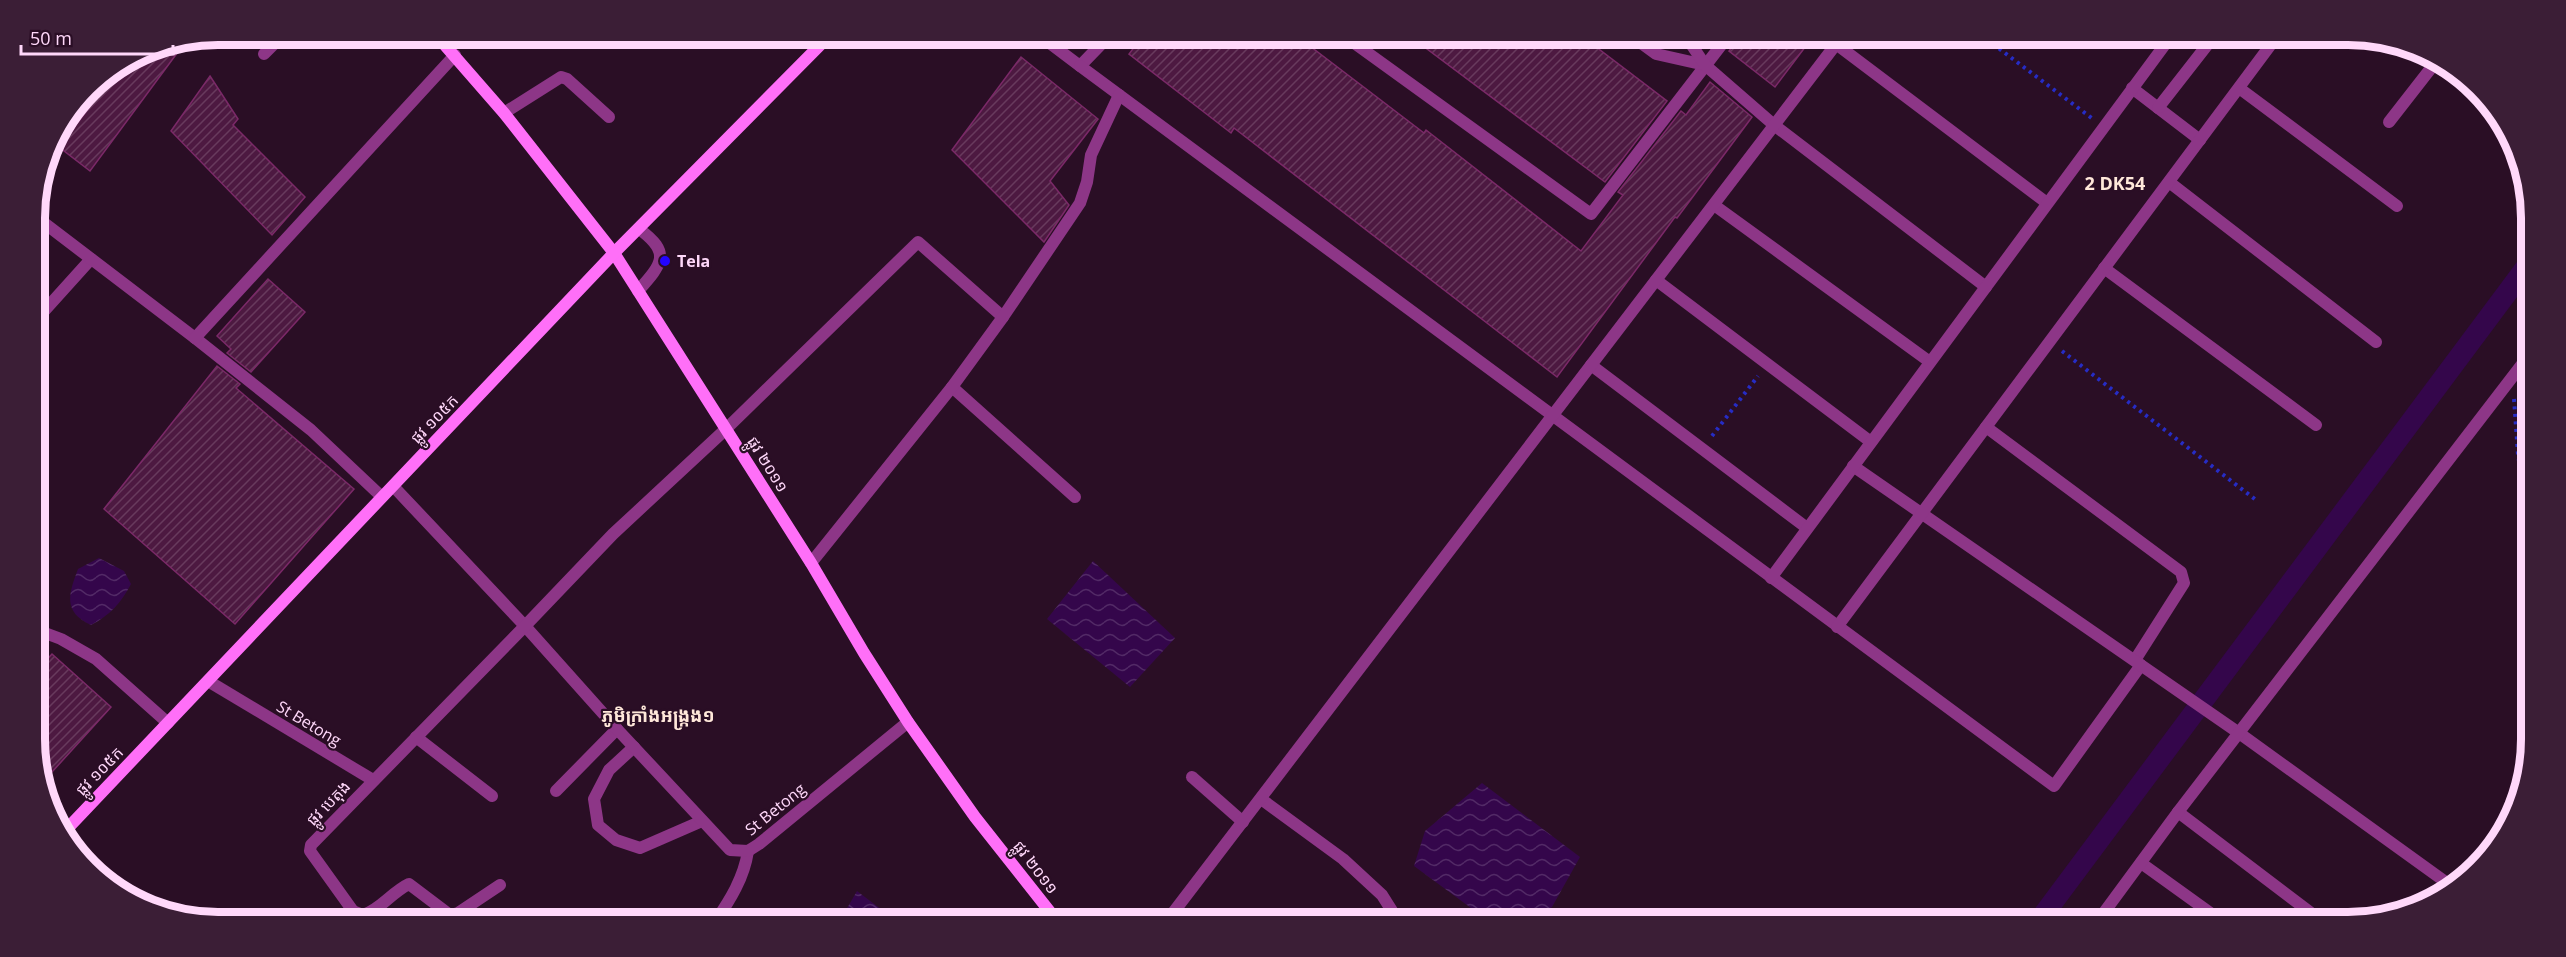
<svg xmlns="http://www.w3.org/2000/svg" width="2566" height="957" font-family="'Open Sans','Noto Sans Khmer',sans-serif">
<defs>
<pattern id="water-waves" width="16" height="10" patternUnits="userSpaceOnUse" patternTransform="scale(1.5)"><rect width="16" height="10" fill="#34064b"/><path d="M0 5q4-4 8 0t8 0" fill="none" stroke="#522a66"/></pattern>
<pattern id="building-hatch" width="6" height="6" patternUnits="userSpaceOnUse" patternTransform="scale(1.5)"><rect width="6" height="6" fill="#4d1941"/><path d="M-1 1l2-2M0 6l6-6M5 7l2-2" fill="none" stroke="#683a5d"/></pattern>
</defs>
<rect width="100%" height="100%" fill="#2a0e25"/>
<path fill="#111135" d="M98,861l67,53 -5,-1 -68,-45z"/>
<g fill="url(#water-waves)">
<path d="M99,558l25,13 7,13c-10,19 -21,31 -40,41 -29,-13 -22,-32 -13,-56z"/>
<path d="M1093,561l82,77 -45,49 -83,-68z"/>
<path d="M1482,783l98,74 -28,50 -19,15h-43l-76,-56 11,-35z"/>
<path d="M857,891l37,28 -2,3h-53z"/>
</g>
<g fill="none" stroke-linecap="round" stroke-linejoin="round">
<path stroke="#34064b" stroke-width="21" d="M2038,922l492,-660"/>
</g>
<g fill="url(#building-hatch)" stroke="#7b2968" stroke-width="1.5">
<path d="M1144,34h150l130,99 2,-3 155,121 42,-56 -5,-3 63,-81 5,4 24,-33 42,35 -75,101 -2,-1 -118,160 -323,-249 -3,5 -102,-79z"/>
<path d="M1407,34h172l88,67 -62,81z"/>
<path d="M1742,34h73l-40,53 -46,-36z"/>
<path d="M186,41l-96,130 -31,-24 33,-43 -6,-9 11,-15 51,-32z"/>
<path d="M1021,57l77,62 -48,62 19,24 -25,37 -92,-92z"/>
<path d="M210,76l28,43 -5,6 72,72 -33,38 -101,-104z"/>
<path d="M268,279l37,33 -54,60 -24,-19 4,-4 -14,-13z"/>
<path d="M217,366l23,18 -4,4 118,101 -119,135 -131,-115z"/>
<path d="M52,654l59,53 -69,76 -4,-9 -1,-104z"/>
</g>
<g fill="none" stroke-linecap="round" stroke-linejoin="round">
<g stroke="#262cc5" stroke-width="4" stroke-dasharray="3 4.5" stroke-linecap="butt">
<path d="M1981,35l112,84"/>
<path d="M2142,35l9,6"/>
<path d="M2062,351l194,149"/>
<path d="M2514,399l4,56 13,77"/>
<path d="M1712,436l46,-60"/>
</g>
<g stroke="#8d3687" stroke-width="12">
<path d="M264,54l19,-19"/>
<path d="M504,113l57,-36 6,2 42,38"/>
<path d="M2389,122l46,-59"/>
<path d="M638,291c24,-27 34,-38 1,-62"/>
<path d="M36,320l55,-61"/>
<path d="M726,429l192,-187 85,75"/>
<path d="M37,630l24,9 35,20 72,64"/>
<path d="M416,737l76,59"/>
<path d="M634,747l-25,23 -15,29 4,26 18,15 24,8 62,-27"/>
<path d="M1192,777l51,45"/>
<path d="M556,791l61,-62"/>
<path d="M1261,799l82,60 39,36 17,27"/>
<path d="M715,922c15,-22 29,-44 33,-71"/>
</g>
<g stroke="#8d3687" stroke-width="12">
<path d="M1039,35l41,31 30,-31"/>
<path d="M1343,35l248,179 138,-179"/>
<path d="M1630,35l26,19 49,11"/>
<path d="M1685,35l20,30 69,60 212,162"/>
<path d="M1836,44l211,159"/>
<path d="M1080,66l974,720 87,-121"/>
<path d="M2132,88l68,52"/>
<path d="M2239,88l158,118"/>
<path d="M2158,108l57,-73"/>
<path d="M2169,182l207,160"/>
<path d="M1714,205l216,157"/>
<path d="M35,216l160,122 116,92 71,67"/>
<path d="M2104,268l212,157"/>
<path d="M1656,280l215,162"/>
<path d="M195,338l260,-283"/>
<path d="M1591,365l216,163"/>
<path d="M952,387l123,110"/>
<path d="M1986,427l195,145 3,11 -49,77"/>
<path d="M1853,466l386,267 215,155"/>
<path d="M393,486l132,140 92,103 113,121 18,1 11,-7 149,-122"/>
<path d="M811,563l141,-176 51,-70 77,-114 7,-21 4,-27 28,-60"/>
<path d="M1771,578l401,-543"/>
<path d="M1837,627l441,-592"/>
<path d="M208,681l165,99"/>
<path d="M2178,812l145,110"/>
<path d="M2141,863l82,59"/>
<path d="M500,885l-42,28 -8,2 -41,-31c-17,8 -29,26 -46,31l-10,-4 -43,-60 1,-6 214,-219 88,-92 113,-105"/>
<path d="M1166,922l677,-887"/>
<path d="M2097,922l81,-110 352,-458"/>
</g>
<g stroke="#ff6ff8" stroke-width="12">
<path d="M436,35l68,78 110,140 197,310 53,90 44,69 67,95 83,105"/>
<path d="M66,830l548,-577 216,-218"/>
</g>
</g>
<circle fill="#2304ff" stroke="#2a0e25" stroke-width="2" cx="665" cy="261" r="6"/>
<g text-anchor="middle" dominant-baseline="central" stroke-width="4.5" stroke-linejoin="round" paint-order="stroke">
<g font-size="16" font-weight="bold" fill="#ffd8fa" stroke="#2a0e25" text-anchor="start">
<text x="677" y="261">Tela</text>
</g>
<g font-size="16" fill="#ffd8fa" stroke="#2a0e25">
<text transform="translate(434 419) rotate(-46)">ផ្លូវ ១០៥ក</text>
<text transform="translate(768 464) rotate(58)">ផ្លូវ ២០១១</text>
<text transform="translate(309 723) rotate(31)">St Betong</text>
<text transform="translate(99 771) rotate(-46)">ផ្លូវ ១០៥ក</text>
<text transform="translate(328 803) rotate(-46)">ផ្លូវ បេតុង</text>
<text transform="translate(775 809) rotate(-39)">St Betong</text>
<text transform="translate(1036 867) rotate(52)">ផ្លូវ ២០១១</text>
</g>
<g font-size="18" font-weight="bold" fill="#ffe8da" stroke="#2a0e25">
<text x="2115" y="183">2 DK54</text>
<text x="658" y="715">ភូមិក្រាំងអង្រ្កង១</text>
</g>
</g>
<path d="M0 0H2566V957H0ZM218 45H2348A173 173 0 0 1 2521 218V739A173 173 0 0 1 2348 912H218A173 173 0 0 1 45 739V218A173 173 0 0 1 218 45Z" fill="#3b1e36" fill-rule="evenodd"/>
<path fill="none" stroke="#ffd8fa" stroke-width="8" d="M218 45H2348A173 173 0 0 1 2521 218V739A173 173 0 0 1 2348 912H218A173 173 0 0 1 45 739V218A173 173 0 0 1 218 45Z"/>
<path d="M21 45v9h152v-9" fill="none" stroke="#ffd8fa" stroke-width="3"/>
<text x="30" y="45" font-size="18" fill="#ffd8fa" stroke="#2a0e25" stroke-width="4.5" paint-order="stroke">50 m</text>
</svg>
